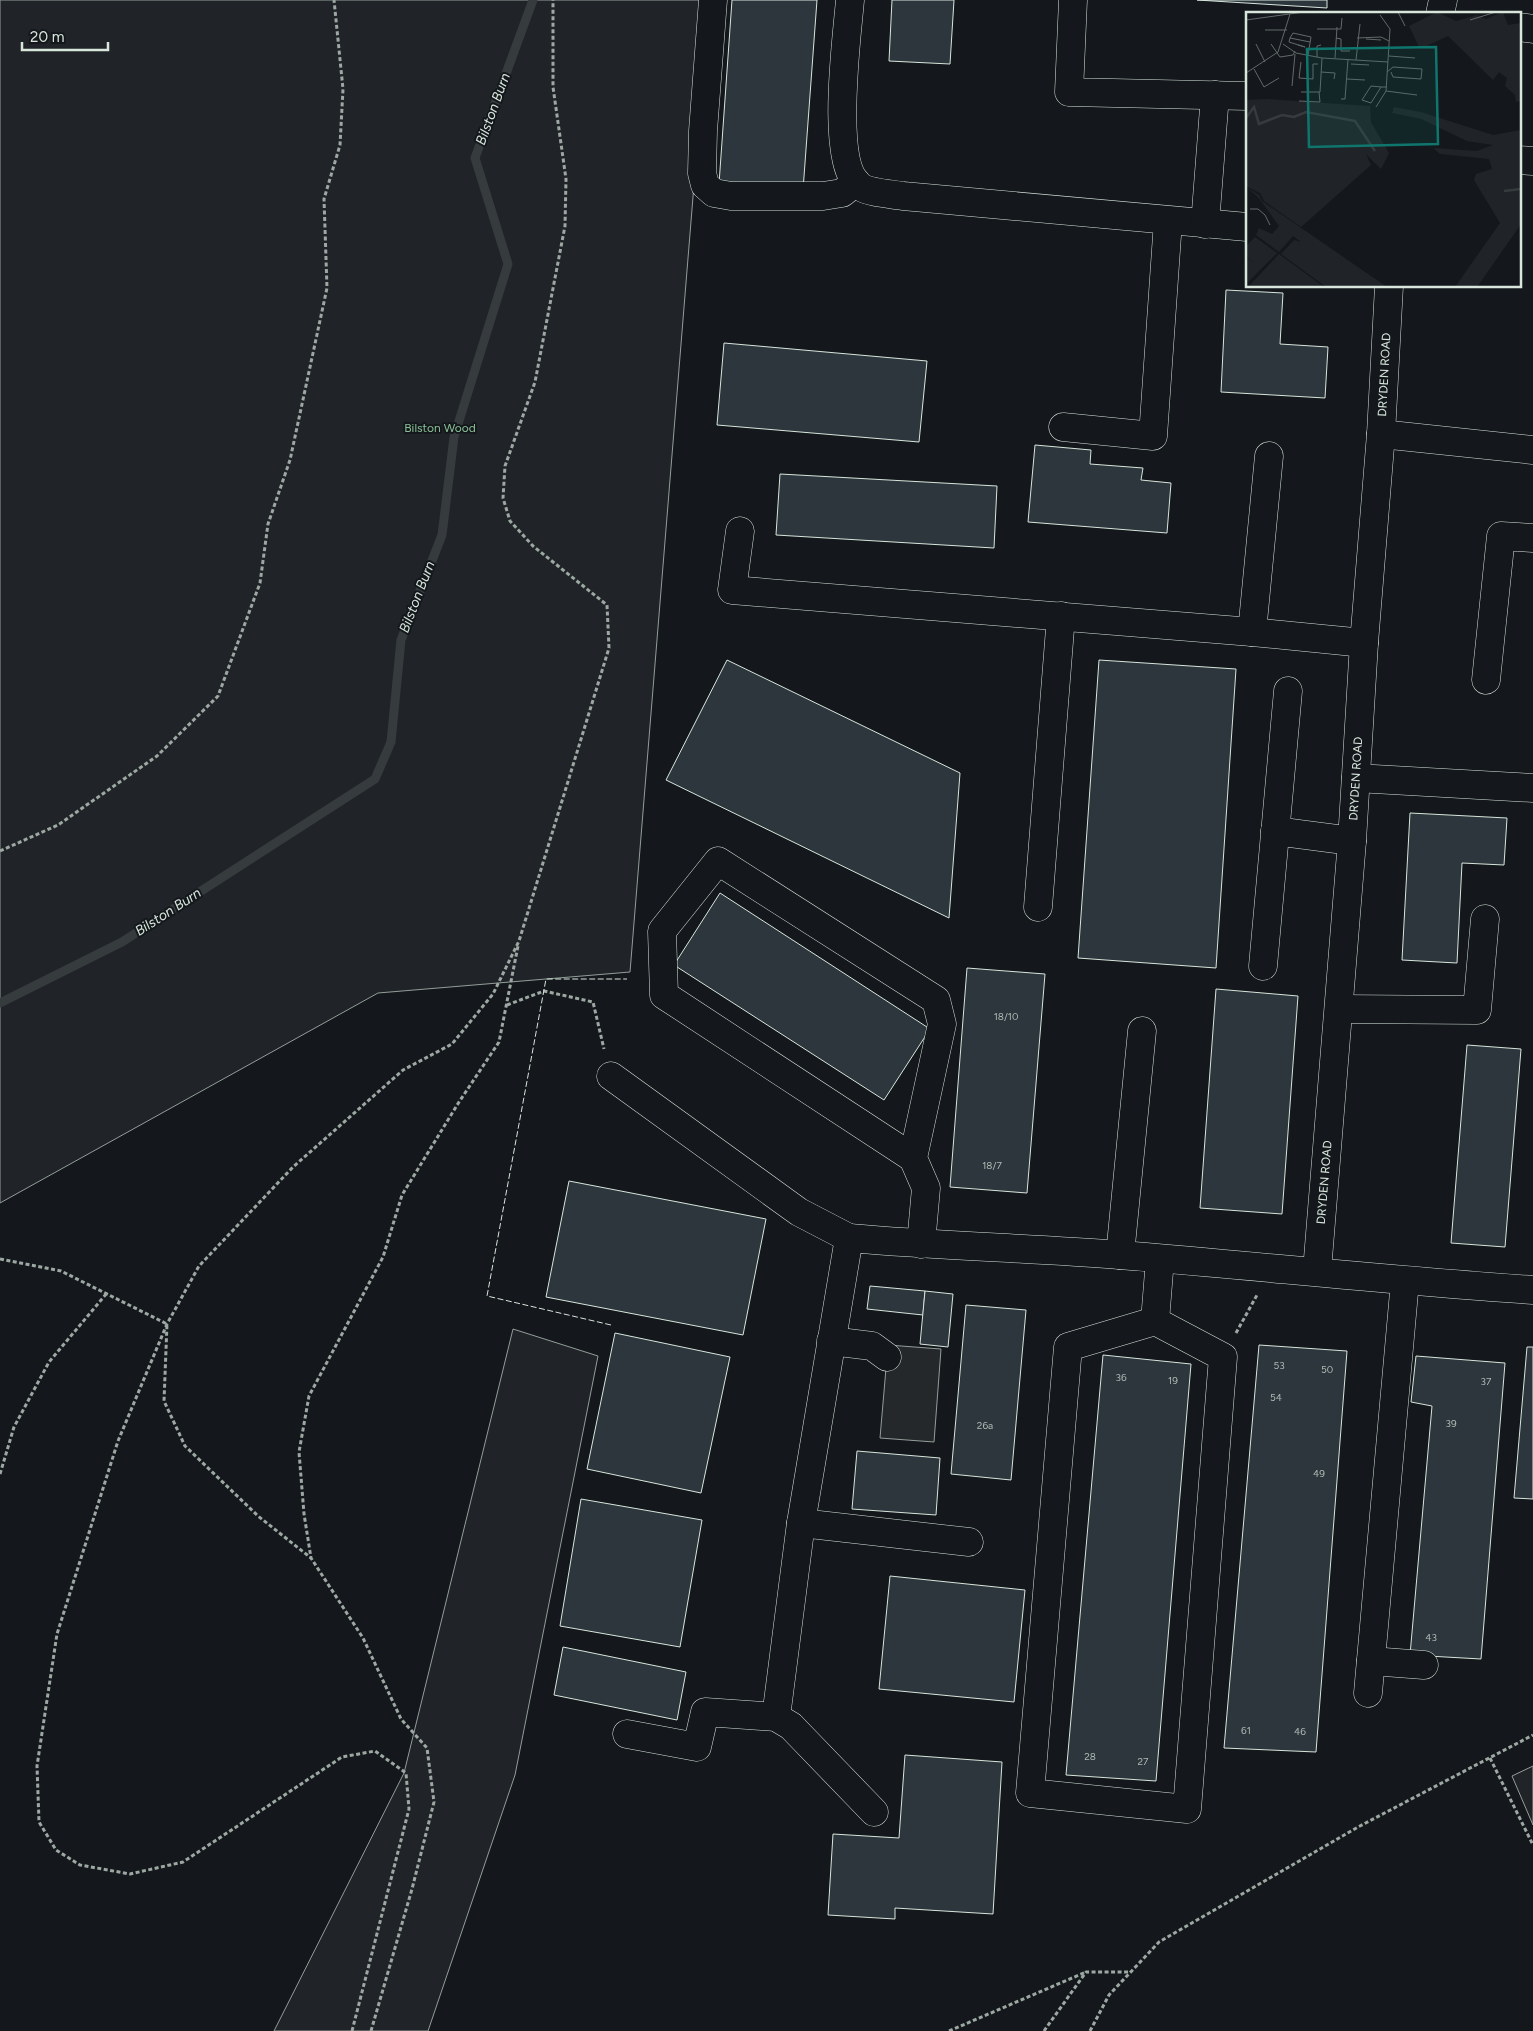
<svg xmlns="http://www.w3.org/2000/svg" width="1533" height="2031" font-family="Figtree,sans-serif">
<rect width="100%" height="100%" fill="#14181c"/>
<g fill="#202428" stroke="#939e99">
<path d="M0,0h709l-79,972 -252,21 -378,210z"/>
<path d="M513,1329l85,27 -83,419 -87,256h-154l130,-258z"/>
<path d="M1533,1766v59l-21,-49z"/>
</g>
<path fill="#24282b" stroke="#939e99" d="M888,1345l53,4 -7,93 -54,-4z"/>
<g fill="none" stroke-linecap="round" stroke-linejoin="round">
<path stroke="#363b3e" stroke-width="9" d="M0,1003l122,-61 253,-163 16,-37 10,-102 41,-105 12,-98 54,-173 -33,-106 58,-158"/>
</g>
<g fill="#2c363c" stroke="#d8e6dc">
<path d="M732,0h85l-14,190 -84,-6z"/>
<path d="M892,0h62l-4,64 -61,-3z"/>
<path d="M1197,0h130v8z"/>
<path d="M1226,290l57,3 -3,51 48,3 -3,51 -104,-6z"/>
<path d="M724,343l203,18 -8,81 -202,-17z"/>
<path d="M1035,445l56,5 -1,14 53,4 -2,12 30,3 -4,50 -139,-11z"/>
<path d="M780,474l217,12 -3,62 -218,-13z"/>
<path d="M727,660l233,113 -11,145 -283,-138z"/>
<path d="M1099,660l137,9 -20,299 -138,-10z"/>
<path d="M1410,813l97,5 -3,47 -42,-2 -5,100 -55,-3z"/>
<path d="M720,893l210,136 -46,71 -210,-135z"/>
<path d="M967,968l78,6 -18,219 -77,-6z"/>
<path d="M1216,989l82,7 -16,218 -82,-6z"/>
<path d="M1467,1045l54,4 -16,198 -54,-4z"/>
<path d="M569,1181l197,38 -23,116 -197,-38z"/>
<path d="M870,1286l55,5 -2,24 -56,-6z"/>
<path d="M925,1291l28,3 -5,53 -28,-3z"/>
<path d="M966,1305l60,5 -15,170 -60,-6z"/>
<path d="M615,1333l115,24 -29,136 -114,-24z"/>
<path d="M1259,1345l88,6 -31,401 -92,-4z"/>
<path d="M1527,1347h6v152l-19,-1z"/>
<path d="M1103,1355l88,9 -35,417 -90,-6z"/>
<path d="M1416,1356l89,7 -24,296 -71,-4 22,-249 -21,-4z"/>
<path d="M857,1451l83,7 -4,57 -84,-6z"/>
<path d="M581,1499l121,21 -22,127 -120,-21z"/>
<path d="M890,1576l135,14 -11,112 -135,-13z"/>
<path d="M563,1647l123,25 -9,48 -123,-25z"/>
<path d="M905,1755l97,7 -9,152 -98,-6v11l-67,-4 5,-81 66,4z"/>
</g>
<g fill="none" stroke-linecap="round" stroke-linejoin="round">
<defs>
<g id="minor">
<path d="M713,0l-10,131 -1,42 3,12 9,8 17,3h92l19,-3 14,-11"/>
<path d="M850,0c-3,37 -21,166 11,187 9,6 31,7 42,9l344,31"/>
<path d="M1073,0l-4,92 178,4"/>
<path d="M1440,14l3,-14"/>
<path d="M1519,27l14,2"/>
<path d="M1519,160l14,1"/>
<path d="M1205,224l10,-129"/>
<path d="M1063,427l90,9 15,-215"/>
<path d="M1381,434l152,16"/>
<path d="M740,531l-8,59 520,42 112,11"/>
<path d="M1252,632l17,-176"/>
<path d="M1486,680l15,-144 32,2"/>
<path d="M1356,778l177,10"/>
<path d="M1275,831l77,10"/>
<path d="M1038,907l23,-291"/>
<path d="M1263,966l25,-275"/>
<path d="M1339,1009l138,1 8,-91"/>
<path d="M611,1076l188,136 50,26"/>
<path d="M913,1158l29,-134 -6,-24 -218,-139 -56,70 2,64 249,163 13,30 -5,56"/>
<path d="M1120,1255l22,-224"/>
<path id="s1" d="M1317,1271l35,-430 12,-198 17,-209 8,-148"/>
<path d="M1155,1321l68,36 -36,452 -157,-16 38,-446z"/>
<path d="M1155,1321l5,-62"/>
<path d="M831,1341l41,5 15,11"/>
<path d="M801,1523l168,19"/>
<path d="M1371,1661l53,4"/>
<path d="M1368,1693l37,-412"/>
<path d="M776,1717l25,-194 48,-285c90,8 180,10 271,17 138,11 275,26 413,35"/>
<path d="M627,1734l70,13 8,-35 71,5 15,9 83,86"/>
</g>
</defs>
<use href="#minor" stroke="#d8e6dc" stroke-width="29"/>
<g stroke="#9da8a2" stroke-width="3" stroke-dasharray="4 2.5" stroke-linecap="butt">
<path d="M0,851l58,-26 99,-69 61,-60 42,-113 8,-59 22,-64 37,-172 -3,-89 16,-54 3,-56 -9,-89"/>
<path d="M507,1005l37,-14 49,11 11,47"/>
<path d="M0,1259l61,12 106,53 -3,77 21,45 73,70 53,42"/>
<path d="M1236,1333l21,-38"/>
<path d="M0,1474l14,-47 35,-65 58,-69"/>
<path d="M1490,1758l43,87"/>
<path d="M352,2031l57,-222 -3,-36 -31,-22 -33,6 -159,105 -53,12 -50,-9 -24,-15 -17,-28 -2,-56 20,-132 61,-193 49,-117 32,-58 94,-99 110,-97 49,-26 41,-50 26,-53 90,-293 -2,-43 -74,-59 -23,-25 -7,-23 2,-32 30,-84 30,-156 1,-47 -13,-92v-87"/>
<path d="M371,2031l41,-142 22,-87 -7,-54 -26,-29 -38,-81 -52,-80 -7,-44 -5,-62 10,-56 74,-139 19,-62 57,-93 40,-60 19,-96"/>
<path d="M949,2031l137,-59"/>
<path d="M1044,2031l42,-59h44"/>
<path d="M1090,2031l19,-36 50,-53 199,-115 175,-92"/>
</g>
<use href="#minor" stroke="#14181c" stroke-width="28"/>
<path stroke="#d8e6dc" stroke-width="1" stroke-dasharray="6 2.5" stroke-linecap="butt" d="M611,1325l-124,-29 59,-317h81"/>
</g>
<g text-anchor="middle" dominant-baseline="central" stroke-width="4" stroke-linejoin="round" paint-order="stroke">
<g font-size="10" fill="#adbab4">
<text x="1006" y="1016">18/10</text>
<text x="992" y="1165">18/7</text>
<text x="1279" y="1365">53</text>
<text x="1327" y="1369">50</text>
<text x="1121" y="1377">36</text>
<text x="1173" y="1380">19</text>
<text x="1486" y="1381">37</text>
<text x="1276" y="1397">54</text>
<text x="1451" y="1423">39</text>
<text x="985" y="1425">26a</text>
<text x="1319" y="1473">49</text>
<text x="1431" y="1637">43</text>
<text x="1246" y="1730">61</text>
<text x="1300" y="1731">46</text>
<text x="1090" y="1756">28</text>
<text x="1143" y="1761">27</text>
</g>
<g font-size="12" fill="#d8e6dc" stroke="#14181c">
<text stroke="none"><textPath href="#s1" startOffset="899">DRYDEN ROAD</textPath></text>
<text stroke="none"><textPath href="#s1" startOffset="494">DRYDEN ROAD</textPath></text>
<text stroke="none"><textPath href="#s1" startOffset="89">DRYDEN ROAD</textPath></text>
</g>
<g font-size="12" fill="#8ac095" stroke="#14181c">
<text x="440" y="428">Bilston Wood</text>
</g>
<g font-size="14" font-style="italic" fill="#d8e6dc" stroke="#14181c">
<text transform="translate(493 109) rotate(-70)">Bilston Burn</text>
<text transform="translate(417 597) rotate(-69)">Bilston Burn</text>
<text transform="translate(168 912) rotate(-33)">Bilston Burn</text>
</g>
</g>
<g transform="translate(1246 12)">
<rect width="275" height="275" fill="#14181c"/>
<path d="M191,0l19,9 21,-6 9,4 17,-7 5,13 13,-2v78l-5,1 -1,-7 -10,-9 2,-8 -8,-6 -6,8 -45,-44 -28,13 -11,-23zM21,87l103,7 1,16 18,31 -8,16 -15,-15 5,11 -70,62 -37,-26 -4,-8 -14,-7v-86zM148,95l27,5 72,23 28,-5v94l-44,63h-22l45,-64 -26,-43 2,-6 16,-5 -3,-10 -49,-5 -7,-6 44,3 16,-6 -26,-4 -46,-22 -29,-6zM0,175l13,8 3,6 125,86h-61l-45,-33 13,-14 7,2 -8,-6 -14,16 -23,-17 3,-7 13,6 7,-8 -21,-29zM9,225l22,16 -31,31v-27l8,6 -8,-7v-10zM33,242l45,33 -75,-1z" fill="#202428"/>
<path fill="none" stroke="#363b3e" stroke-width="2.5" d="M0,106l8,-11 5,17 23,-9 12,2 12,-5 49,9 20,30M258,179l17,-2"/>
<path fill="none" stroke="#626a69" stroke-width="1" d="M152,0l7,14M134,3l10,14 -4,62 31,4M0,8l58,-8M224,8l26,-8M71,17h24l1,-11M19,18h22M44,26l3,-5 18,4 -3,18M44,26l-1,4 16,5 -7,-2M44,26l20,4M90,26l5,1v12h9M111,26l24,-1 8,4M120,27l15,1M10,32l9,18M25,32l9,13 13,-2 2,-4M37,32l13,9 26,5 66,4M143,44l26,2M71,45v-11l4,-1M89,46l2,-31M110,48l4,-36M55,50l-2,16 14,1v-15h5M105,52l18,1M8,57l10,18 15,-9M75,60l14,1 -1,6M141,60l6,-5 29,2 -1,10 -28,-2 -2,-5M0,61l32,-21 12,-38M101,67l18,1M46,74l3,-32M135,75l-10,-1 -9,14 9,3 10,-16h6M55,80h19l2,-34M95,87h4l3,-40M53,89l21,1 -1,-10M130,95l10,-16M4,197h8l7,6 5,10"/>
<path fill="#0f766e" fill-opacity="0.15" stroke="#0f766e" stroke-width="2.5" d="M190,35l2,97 -129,3 -2,-98z"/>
<rect width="275" height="275" fill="none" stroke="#d8e6dc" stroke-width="2.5"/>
</g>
<path d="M22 42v8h86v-8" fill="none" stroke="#d8e6dc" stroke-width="2.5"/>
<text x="30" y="42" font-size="15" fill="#d8e6dc" stroke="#14181c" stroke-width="4" paint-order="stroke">20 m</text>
</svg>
